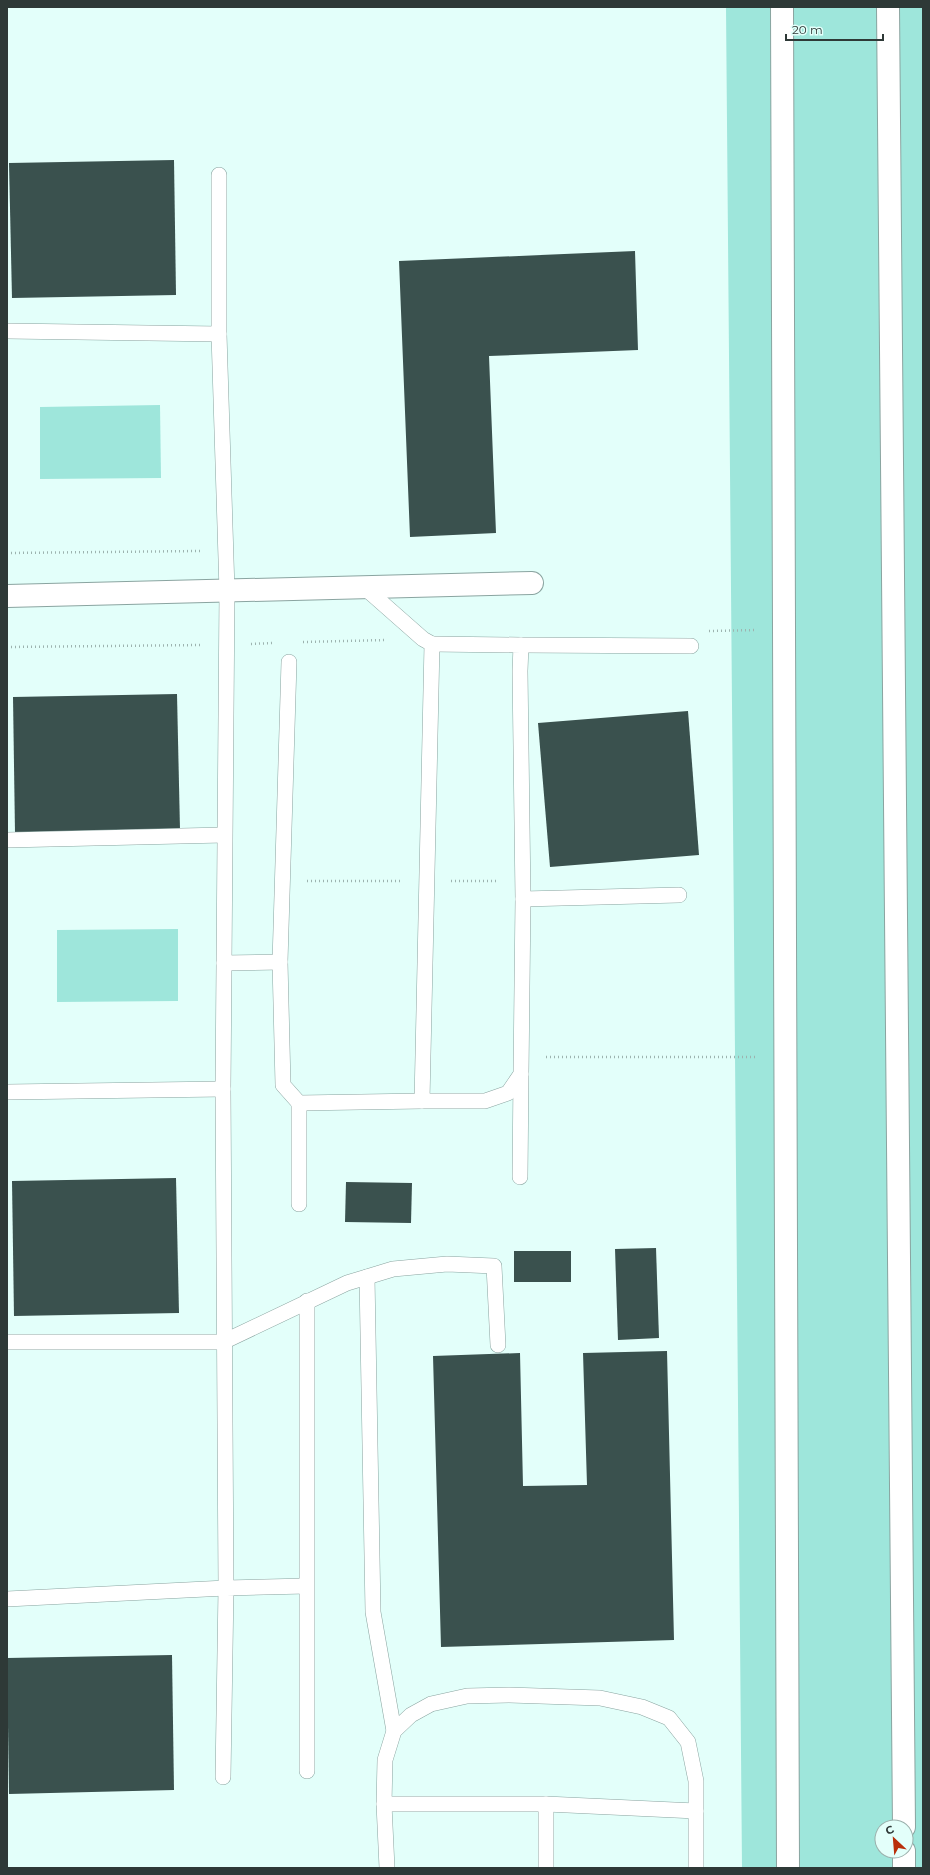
<svg xmlns="http://www.w3.org/2000/svg" width="930" height="1875" font-family="Montserrat,sans-serif">
<rect width="100%" height="100%" fill="#e3fffa"/>
<g fill="#9ee6db" fill-rule="evenodd">
<path d="M726,7h197v1861h-181zM882,1827h24v24h-24z"/>
<path d="M160,405l1,73 -121,1v-72z"/>
<path d="M178,929v72l-121,1v-72z"/>
</g>
<g fill="#3a514e">
<path d="M174,160l2,135 -164,3 -3,-135z"/>
<path d="M635,251l3,99 -149,6 7,177 -86,4 -11,-276z"/>
<path d="M177,694l3,136 -165,3 -2,-136z"/>
<path d="M688,711l11,144 -149,12 -12,-144z"/>
<path d="M176,1178l3,135 -165,3 -2,-135z"/>
<path d="M346,1182l66,1 -1,40 -66,-1z"/>
<path d="M656,1248l3,90 -41,2 -3,-91z"/>
<rect x="514" y="1251" width="57" height="31"/>
<path d="M667,1351l7,289 -233,7 -8,-291 87,-3 3,133 64,-1 -4,-132z"/>
<path d="M172,1655l2,135 -165,4 -2,-136z"/>
</g>
<g fill="none" stroke-linecap="round" stroke-linejoin="round">
<defs>
<g id="service">
<path d="M7,331l212,3"/>
<path d="M521,645l170,1"/>
<path d="M7,840l217,-5"/>
<path d="M523,899l156,-4"/>
<path d="M280,962l3,123 16,18 123,-2 10,-457 -9,-5 -59,-52"/>
<path d="M224,963l56,-1 9,-300"/>
<path d="M7,1092l216,-3"/>
<path d="M422,1101h63l23,-8 13,-19 2,-175 -3,-228 1,-26 -89,-1"/>
<path d="M520,1177l1,-103"/>
<path d="M299,1204v-101"/>
<path d="M367,1277l6,335 21,119"/>
<path d="M7,1342h216l124,-59 46,-14 54,-5 47,2 4,79"/>
<path d="M7,1599l219,-11 -3,-499 4,-498 -8,-257v-159"/>
<path d="M307,1771v-470"/>
<path d="M223,1777l3,-189 80,-2"/>
<path d="M384,1804h162l150,7"/>
<path d="M387,1868l-3,-64 1,-44 9,-29 17,-16 20,-11 36,-8 42,-1 91,3 42,9 27,11 19,24 8,39v87"/>
<path d="M546,1868v-64"/>
</g>
<g id="pedestrian">
<path d="M782,7l6,1861"/>
<path d="M888,7l16,1820"/>
<path d="M904,1851v17"/>
</g>
<path id="minor" d="M7,596l525,-13"/>
</defs>
<use href="#service" stroke="#8aa4a0" stroke-width="16"/>
<use href="#pedestrian" stroke="#8aa4a0" stroke-width="24"/>
<use href="#minor" stroke="#8aa4a0" stroke-width="24"/>
<g stroke="#9db3af" stroke-width="2.5" stroke-dasharray="1 3" stroke-linecap="butt">
<path d="M7,553l193,-2"/>
<path d="M709,631l47,-1"/>
<path d="M303,642l83,-2"/>
<path d="M251,644l21,-1"/>
<path d="M7,647l195,-2"/>
<path d="M307,881h95"/>
<path d="M451,881h47"/>
<path d="M546,1057h211"/>
</g>
<use href="#service" stroke="#fff" stroke-width="15"/>
<use href="#pedestrian" stroke="#fff" stroke-width="22"/>
<use href="#minor" stroke="#fff" stroke-width="22"/>
</g>
<rect width="930" height="1875" fill="none" stroke="#2e3937" stroke-width="16"/>
<g transform="translate(894 1839) rotate(334)"><circle r="19" fill="#e3fffa" stroke="#9bb0ac"/>
<path d="M0-3L7 15L0 10L-7 15Z" fill="#b92f0a"/>
<text y="-6" font-size="11" font-weight="bold" text-anchor="middle" fill="#2e3937">С</text>
</g>
<path d="M786 34v6h97v-6" fill="none" stroke="#2e3937" stroke-width="2"/>
<text x="792" y="34" font-size="12" fill="#2e3937" stroke="#e3fffa" stroke-width="3" paint-order="stroke">20 m</text>
</svg>
